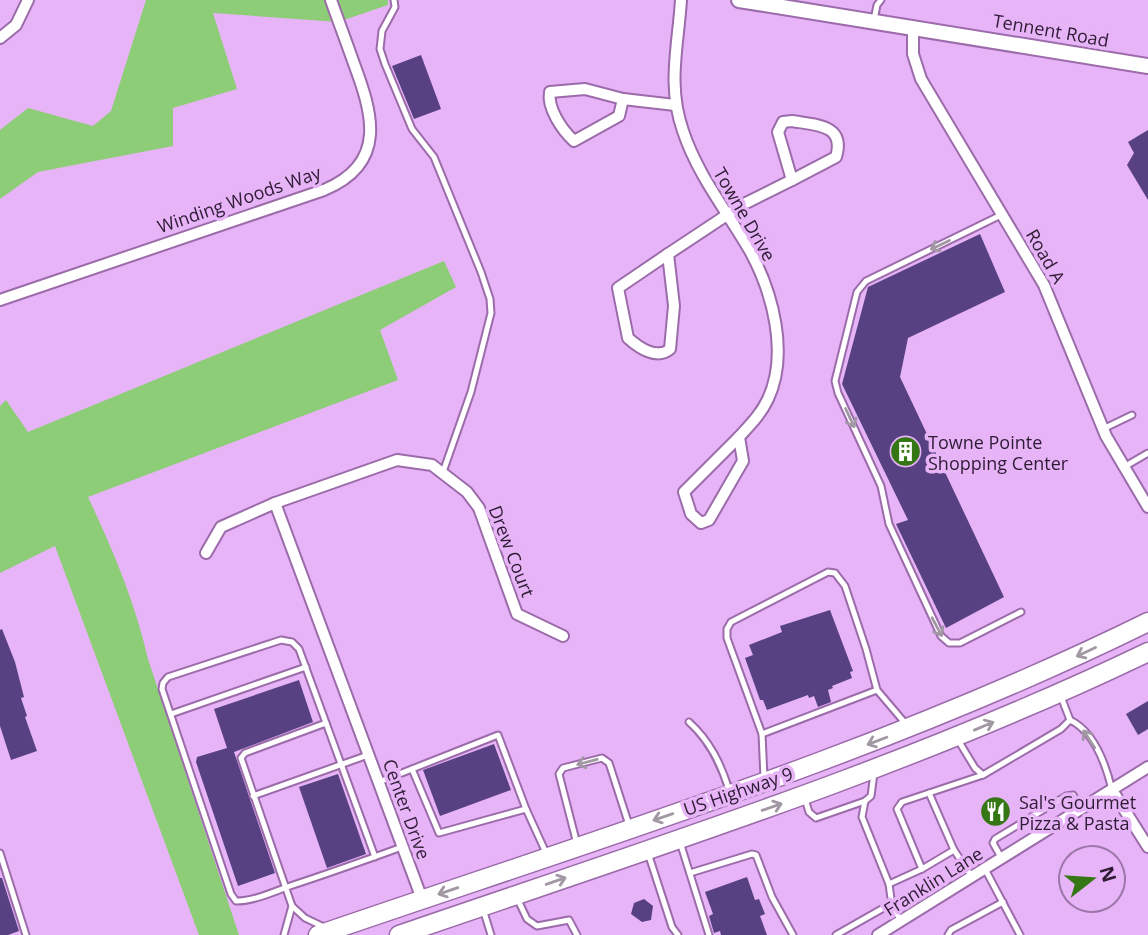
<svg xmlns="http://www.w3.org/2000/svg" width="1148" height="935" font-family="'Open Sans',sans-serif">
<rect width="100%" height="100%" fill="#e7b4f7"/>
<g fill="#8ecd77">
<path d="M146,0h242v5l-50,17 -125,-9 24,76 -64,19v38l-135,26 -38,27v-69l28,-22 65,18 18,-15z"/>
<path d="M444,261l12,26 -76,43 18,50 -310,117c25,53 47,105 60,162l91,276h-40l-144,-389 -55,27v-167l6,-6 22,32z"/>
</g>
<g fill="#574182">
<path d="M421,55l20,54 -27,10 -22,-53z"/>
<path d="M1148,130v70l-21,-35 7,-12 -6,-11z"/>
<path d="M980,234l25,58 -97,46 -8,39 104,220 -58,31 -50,-104 12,-4 -66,-136 26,-97z"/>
<path d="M830,610l23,61 -3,1 2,6 -20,8 1,2 -5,2 3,12 -13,5 -4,-11 -5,2 -1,-3 -41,15 -4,-10h-3l-15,-42 8,-3 -4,-10 33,-13 -2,-6z"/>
<path d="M2,629l13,33 9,35 -3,1 6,18 -2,1 12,34 -26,9 -11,-34v-96z"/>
<path d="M299,680l14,42 -79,30 41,121 -37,13 -42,-124 1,-5 30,-9 -13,-39z"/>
<path d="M1148,701v28l-10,6 -12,-21z"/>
<path d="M494,744l17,46 -71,26 -17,-46z"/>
<path d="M338,774l28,80 -39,14 -28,-81z"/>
<path d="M747,877l8,23 4,-1 6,15 -5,2 7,19h-46l-1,-4 -6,2 -5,-17 4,-2 -8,-22z"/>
<path d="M0,878h2l17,53 -11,4h-8z"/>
<path d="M644,899l9,7 -2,14 -9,2 -11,-8 3,-11z"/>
</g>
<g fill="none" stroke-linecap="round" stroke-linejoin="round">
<defs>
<g id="service">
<path d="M394,0l1,7 -13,24 -2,18 5,15 27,65 22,28 47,115 9,27 1,14 -20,79 -28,80"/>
<path d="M874,20l3,-15 4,-5"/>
<path d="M1001,215l-135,66 -9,11 -22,89 3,12 43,93 8,38 52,112 8,7h11l61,-31"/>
<path d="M1103,429l29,-14"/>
<path d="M1124,467l24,-14"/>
<path d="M1060,694l10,26c25,12 36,45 42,70"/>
<path d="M171,714l135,-47"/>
<path d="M689,722c21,19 32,42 40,68"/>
<path d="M326,723l-81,30 -4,5 51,148 13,12 21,10"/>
<path d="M762,734l115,-44"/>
<path d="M958,740l17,28 8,7"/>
<path d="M412,769l27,64 87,-24 21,46"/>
<path d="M764,778l-2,-44 -35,-96v-9l4,-7 97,-50 7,1 10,13 21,63 11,41 28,33"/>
<path d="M379,782l119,-47 28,74"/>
<path d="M929,793l25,57 18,27"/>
<path d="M253,796l115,-41"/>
<path d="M805,799l4,13 7,6 49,-17 6,-5 3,-23"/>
<path d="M865,801l-3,16 27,67 33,-15 -25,-60 5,-7 81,-27 78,-46 9,-9"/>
<path d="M680,842l29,93"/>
<path d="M577,844l-18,-70 4,-6 39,-10 7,5 20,62"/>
<path d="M0,853l26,82"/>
<path d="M648,853l24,74 6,8"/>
<path d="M375,857l-76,-208 -7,-7 -11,-2 -113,37 -5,6 -1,6 69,205 5,7c19,0 39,-10 57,-16 37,-12 73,-25 109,-38"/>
<path d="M1002,859l-9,-16 2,-4 71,-43 7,-1 8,14"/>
<path d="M922,869l32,-19"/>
<path d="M985,869l35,66"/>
<path d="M690,873l62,-19 4,1 16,42 21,38"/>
<path d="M889,884l3,22"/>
<path d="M517,898l10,21 10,7 32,-6 8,15"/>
<path d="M483,909l8,26"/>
<path d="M284,935l8,-29"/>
<path d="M836,935l51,-29h5l9,15"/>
<path d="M948,935l3,-5 52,-28"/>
</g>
<g id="minor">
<path d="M681,0c-3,47 -14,85 2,131 15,45 44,80 67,120 23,42 39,103 18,148 -7,15 -18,26 -29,38"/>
<path d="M913,27v27l8,25 123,206 62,151 42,71"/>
<path d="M0,38l16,-13 12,-25"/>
<path d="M585,89l38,10 -4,17 -45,25c-12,-11 -27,-33 -24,-49z"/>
<path d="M623,99l52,6"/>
<path d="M792,121c23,4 54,3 44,36l-44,23 -14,-48 5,-10z"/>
<path d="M668,254l6,52 -4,43c-13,11 -31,-1 -42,-11l-10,-50z"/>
<path d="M668,254l74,-49 50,-25"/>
<path d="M0,300l324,-110c65,-27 48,-78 29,-129 -7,-20 -15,-41 -22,-61"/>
<path d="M739,437l4,24 -34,59 -8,3 -10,-9 -7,-22z"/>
<path d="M275,503l147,396"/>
<path d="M206,553l15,-26 54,-24 122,-43 35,5 35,27 12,16 38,106 46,22"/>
<path d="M1112,790l36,57"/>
<path d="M878,935l270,-168"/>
</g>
<path id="tertiary" d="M739,0l409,66"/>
<g id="trunk">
<path d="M318,935c279,-96 564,-182 830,-313"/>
<path d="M399,935c253,-87 508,-167 749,-283"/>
</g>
</defs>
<use href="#service" stroke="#9b6baa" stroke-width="9"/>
<use href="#minor" stroke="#9b6baa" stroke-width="14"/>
<use href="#tertiary" stroke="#9b6baa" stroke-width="18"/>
<use href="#trunk" stroke="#9b6baa" stroke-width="21"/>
<use href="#service" stroke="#fff" stroke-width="5"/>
<use href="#minor" stroke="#fff" stroke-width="10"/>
<use href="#tertiary" stroke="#fff" stroke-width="14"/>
<use href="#trunk" stroke="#fff" stroke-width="18"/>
</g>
<defs><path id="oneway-shaft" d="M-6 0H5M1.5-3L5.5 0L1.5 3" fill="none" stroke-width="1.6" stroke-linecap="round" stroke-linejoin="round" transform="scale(1.75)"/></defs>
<g stroke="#a198a4">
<use href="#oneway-shaft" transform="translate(940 245) rotate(154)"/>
<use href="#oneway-shaft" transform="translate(850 418) rotate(65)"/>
<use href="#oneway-shaft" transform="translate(937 627) rotate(62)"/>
<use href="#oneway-shaft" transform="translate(1086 652) rotate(155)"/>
<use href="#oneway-shaft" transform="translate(984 726) rotate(-23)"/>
<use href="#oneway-shaft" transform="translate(1089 739) rotate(-123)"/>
<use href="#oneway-shaft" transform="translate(877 741) rotate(159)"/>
<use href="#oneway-shaft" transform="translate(587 762) rotate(165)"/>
<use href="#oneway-shaft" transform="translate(772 807) rotate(-19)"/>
<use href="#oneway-shaft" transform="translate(663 817) rotate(161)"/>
<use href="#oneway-shaft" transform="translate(556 881) rotate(-19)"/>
<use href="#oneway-shaft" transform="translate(448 891) rotate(161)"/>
</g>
<defs>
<symbol id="building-disc" viewBox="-11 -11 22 22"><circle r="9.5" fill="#367715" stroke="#e7b4f7"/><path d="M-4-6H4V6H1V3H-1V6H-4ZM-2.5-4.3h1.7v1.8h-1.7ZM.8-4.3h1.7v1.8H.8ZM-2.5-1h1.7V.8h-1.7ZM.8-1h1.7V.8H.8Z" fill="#fff"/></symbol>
<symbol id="restaurant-disc" viewBox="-11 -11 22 22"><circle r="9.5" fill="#367715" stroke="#e7b4f7"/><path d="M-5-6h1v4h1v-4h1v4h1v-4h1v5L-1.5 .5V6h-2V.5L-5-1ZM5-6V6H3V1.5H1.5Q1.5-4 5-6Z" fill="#fff"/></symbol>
</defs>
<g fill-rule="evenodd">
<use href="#building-disc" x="888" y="434" width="35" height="35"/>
<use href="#restaurant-disc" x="978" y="794" width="35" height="35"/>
</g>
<g text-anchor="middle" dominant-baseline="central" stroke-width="7" stroke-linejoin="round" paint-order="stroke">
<g font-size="18" fill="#2e1b34" stroke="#e7b4f7">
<text transform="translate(1051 30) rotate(10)">Tennent Road</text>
<text transform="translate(239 199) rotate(-19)">Winding Woods Way</text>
<text transform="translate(745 214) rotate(60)">Towne Drive</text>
<text transform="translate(1046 256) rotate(60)">Road A</text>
<text transform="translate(512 551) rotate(69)">Drew Court</text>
<text transform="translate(738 791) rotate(-19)">US Highway 9</text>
<text transform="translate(407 809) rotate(70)">Center Drive</text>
<text transform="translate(933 881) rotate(-32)">Franklin Lane</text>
</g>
<g font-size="18" fill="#2e1b34" stroke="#e7b4f7" text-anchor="start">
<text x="928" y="442">Towne Pointe<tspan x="928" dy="21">Shopping Center</tspan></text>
<text x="1019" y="802">Sal's Gourmet<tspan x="1019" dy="21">Pizza &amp; Pasta</tspan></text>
</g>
</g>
<g transform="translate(1092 879) rotate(73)"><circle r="33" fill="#e7b4f7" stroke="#9d77a9" stroke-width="2"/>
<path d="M0-5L12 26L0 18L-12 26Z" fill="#367715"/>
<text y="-10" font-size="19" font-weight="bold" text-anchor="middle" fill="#2e1b34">N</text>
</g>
</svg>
